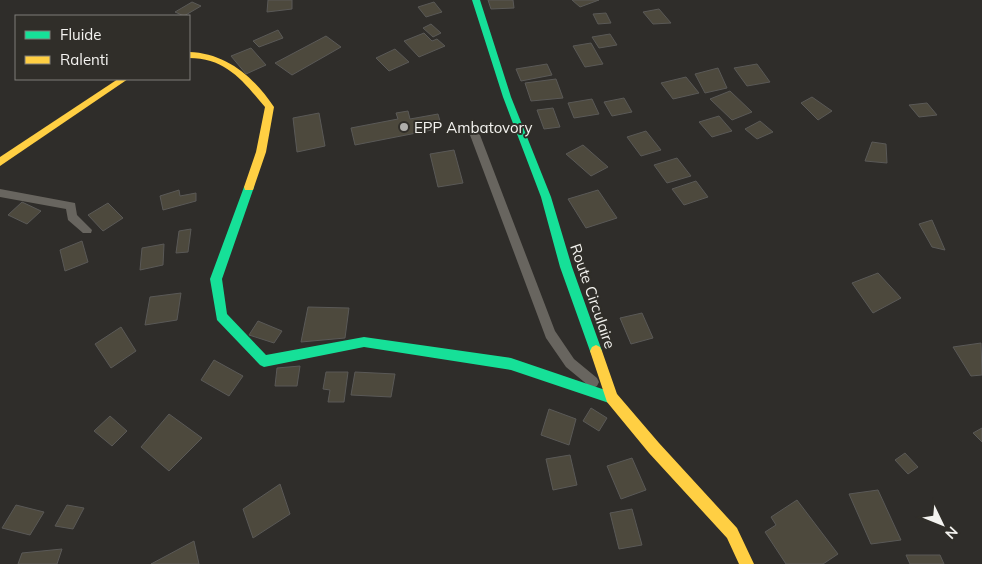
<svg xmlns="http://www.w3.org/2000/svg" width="982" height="564" font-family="Mulish,sans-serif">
<rect width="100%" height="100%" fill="#2f2d2a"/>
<g fill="#4d493d" stroke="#5a5957">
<path d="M268,0h24v9l-25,3z"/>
<path d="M488,0h25l1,8 -23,1z"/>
<path d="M572,0h27l-19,7z"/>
<path d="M192,2l9,4 -17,10 -9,-4z"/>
<path d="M434,2l8,10 -16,5 -8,-10z"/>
<path d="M659,9l12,14 -18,1 -10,-12z"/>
<path d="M606,13l5,10 -13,1 -5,-10z"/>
<path d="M431,24l10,9 -8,4 -10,-9z"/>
<path d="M278,30l5,8 -24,9 -6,-6z"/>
<path d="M424,33l8,8 5,-2 8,7 -26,11 -15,-16z"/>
<path d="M610,34l7,11 -18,3 -7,-11z"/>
<path d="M326,36l15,11 -49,28 -17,-12z"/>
<path d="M591,43l12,21 -18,3 -12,-21z"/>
<path d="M251,48l15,17 -20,9 -15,-18z"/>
<path d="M395,49l14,13 -20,9 -13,-13z"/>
<path d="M547,64l5,11 -31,6 -5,-12z"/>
<path d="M757,64l13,18 -23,4 -13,-18z"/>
<path d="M718,68l9,20 -22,5 -10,-19z"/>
<path d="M686,77l13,16 -26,6 -12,-16z"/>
<path d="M556,79l7,19 -32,3 -6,-18z"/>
<path d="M730,91l22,21 -20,8 -22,-21z"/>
<path d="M812,97l20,14 -14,9 -17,-17z"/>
<path d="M624,98l8,14 -20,4 -8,-14z"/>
<path d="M592,99l7,15 -25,4 -6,-15z"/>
<path d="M927,103l10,12 -18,2 -10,-12z"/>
<path d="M553,108l7,19 -16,2 -7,-19z"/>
<path d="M408,111l2,8 28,-5 4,14 -87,17 -4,-17 47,-9 -2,-6z"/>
<path d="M319,113l6,33 -28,6 -4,-34z"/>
<path d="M719,116l13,15 -20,6 -13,-15z"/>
<path d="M760,121l13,11 -16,7 -12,-10z"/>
<path d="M646,131l15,19 -20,6 -14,-19z"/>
<path d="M872,142l14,2 1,19 -22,-2z"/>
<path d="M583,145l25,22 -17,9 -25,-22z"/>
<path d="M454,150l9,33 -25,4 -8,-33z"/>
<path d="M677,158l14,18 -24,7 -13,-18z"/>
<path d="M696,181l12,16 -24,8 -12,-16z"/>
<path d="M179,190l1,6 16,-3v8l-33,9 -3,-14z"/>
<path d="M598,190l19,28 -31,10 -18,-29z"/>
<path d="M22,202l19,9 -14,13 -19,-9z"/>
<path d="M108,203l15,15 -20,13 -15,-16z"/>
<path d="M932,220l13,30 -13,-3 -13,-23z"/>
<path d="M191,229l-3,23 -12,1 3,-22z"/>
<path d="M82,241l6,21 -23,9 -5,-21z"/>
<path d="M164,244l-1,21 -23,5 2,-22z"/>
<path d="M878,273l23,25 -28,15 -21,-30z"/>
<path d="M181,293l-4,27 -32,5 5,-28z"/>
<path d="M308,307l41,1 -4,30 -44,4z"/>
<path d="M642,313l11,25 -22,6 -11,-26z"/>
<path d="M258,321l24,10 -8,12 -25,-8z"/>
<path d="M121,327l15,24 -25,17 -16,-24z"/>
<path d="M981,343l1,32 -11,1 -18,-29z"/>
<path d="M214,360l29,16 -14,20 -28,-16z"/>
<path d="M300,366l-3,20h-22l2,-18z"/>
<path d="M326,372h22l-4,30h-16l2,-12 -7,-1z"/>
<path d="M355,372l40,2 -4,23 -40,-2z"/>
<path d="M591,408l16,10 -8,13 -16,-10z"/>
<path d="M549,409l27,10 -7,26 -28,-10z"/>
<path d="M169,414l33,24 -33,33 -28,-24z"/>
<path d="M110,416l17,15 -15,15 -18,-15z"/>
<path d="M982,428v14l-9,-9z"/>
<path d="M905,453l13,14 -10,7 -13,-14z"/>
<path d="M570,455l7,30 -24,5 -7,-31z"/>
<path d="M632,458l14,32 -25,9 -14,-33z"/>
<path d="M280,484l10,30 -37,24 -10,-29z"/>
<path d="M878,490l23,50 -30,4 -22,-50z"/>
<path d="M797,500l41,54 -15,10h-37l-21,-32 11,-7 -5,-8z"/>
<path d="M16,505l28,7 -14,23 -28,-7z"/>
<path d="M67,505l17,3 -11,21 -18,-3z"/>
<path d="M632,509l10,36 -23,4 -9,-36z"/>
<path d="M194,541l5,23h-48z"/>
<path d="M62,549l-5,15h-39l4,-11z"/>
<path d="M906,555h34l4,9h-34z"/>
</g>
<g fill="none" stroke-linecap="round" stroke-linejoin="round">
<g fill="#68655f" fill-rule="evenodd">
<path d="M475,132l5,3 75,196 19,28 23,19 2,4 -2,4 -4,2 -4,-2 -23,-19 -20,-29 -76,-203z"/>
<path d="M0,189l75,14 2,12 15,15 -1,3h-8l-15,-13 -2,-11 -66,-12z"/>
</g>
<g fill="#16e098" fill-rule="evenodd">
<path d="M472,0h8l31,97 40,100 21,70 30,84 -2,4 -4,2 -4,-2 -2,-4 -30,-84 -19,-70 -38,-100z"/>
<path d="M249,183l5,4 -32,92 5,35 39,41 98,-18 147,21 106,36 1,4 -1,4 -5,2 -101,-34 -147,-23 -100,20 -4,-2 -43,-45 -7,-41 34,-92z"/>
</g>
<g fill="#ffcf43" fill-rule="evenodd">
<path d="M189,52c37,1 65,25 85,55l-8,45 -13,38h-8l-1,-3 12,-35 9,-45c-22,-26 -39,-49 -76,-49z"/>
<path d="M118,79h10l-128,87v-9z"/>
<path d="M596,345l4,2 2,4 15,43 42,49 78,85 17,36h-15l-12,-26 -78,-85 -42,-51 -17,-51 2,-4z"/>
</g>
</g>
<circle fill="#afaeab" stroke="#302e29" stroke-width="2" cx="404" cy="127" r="5"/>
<g text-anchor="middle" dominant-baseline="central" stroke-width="4" stroke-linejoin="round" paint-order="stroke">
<g font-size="15" fill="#f4f3f0" stroke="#302e29" text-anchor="start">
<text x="414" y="127">EPP Ambatovory</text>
</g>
<g font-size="15" fill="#f4f3f0" stroke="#302e29">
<text transform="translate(593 296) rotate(71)">Route Circulaire</text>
</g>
</g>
<rect x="15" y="15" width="175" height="65" fill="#302e29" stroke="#7e7d79"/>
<rect x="25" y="31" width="25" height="8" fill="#16e098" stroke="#7e7d79"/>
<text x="60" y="40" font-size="15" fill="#f4f3f0">Fluide</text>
<rect x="25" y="56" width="25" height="8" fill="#ffcf43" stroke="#7e7d79"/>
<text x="60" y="65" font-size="15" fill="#f4f3f0">Ralenti</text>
<g transform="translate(942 524) rotate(133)" stroke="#302e29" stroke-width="4" paint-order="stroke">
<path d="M0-4L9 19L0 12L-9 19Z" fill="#f4f3f0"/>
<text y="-8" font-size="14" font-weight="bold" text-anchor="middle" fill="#f4f3f0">N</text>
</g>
</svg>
